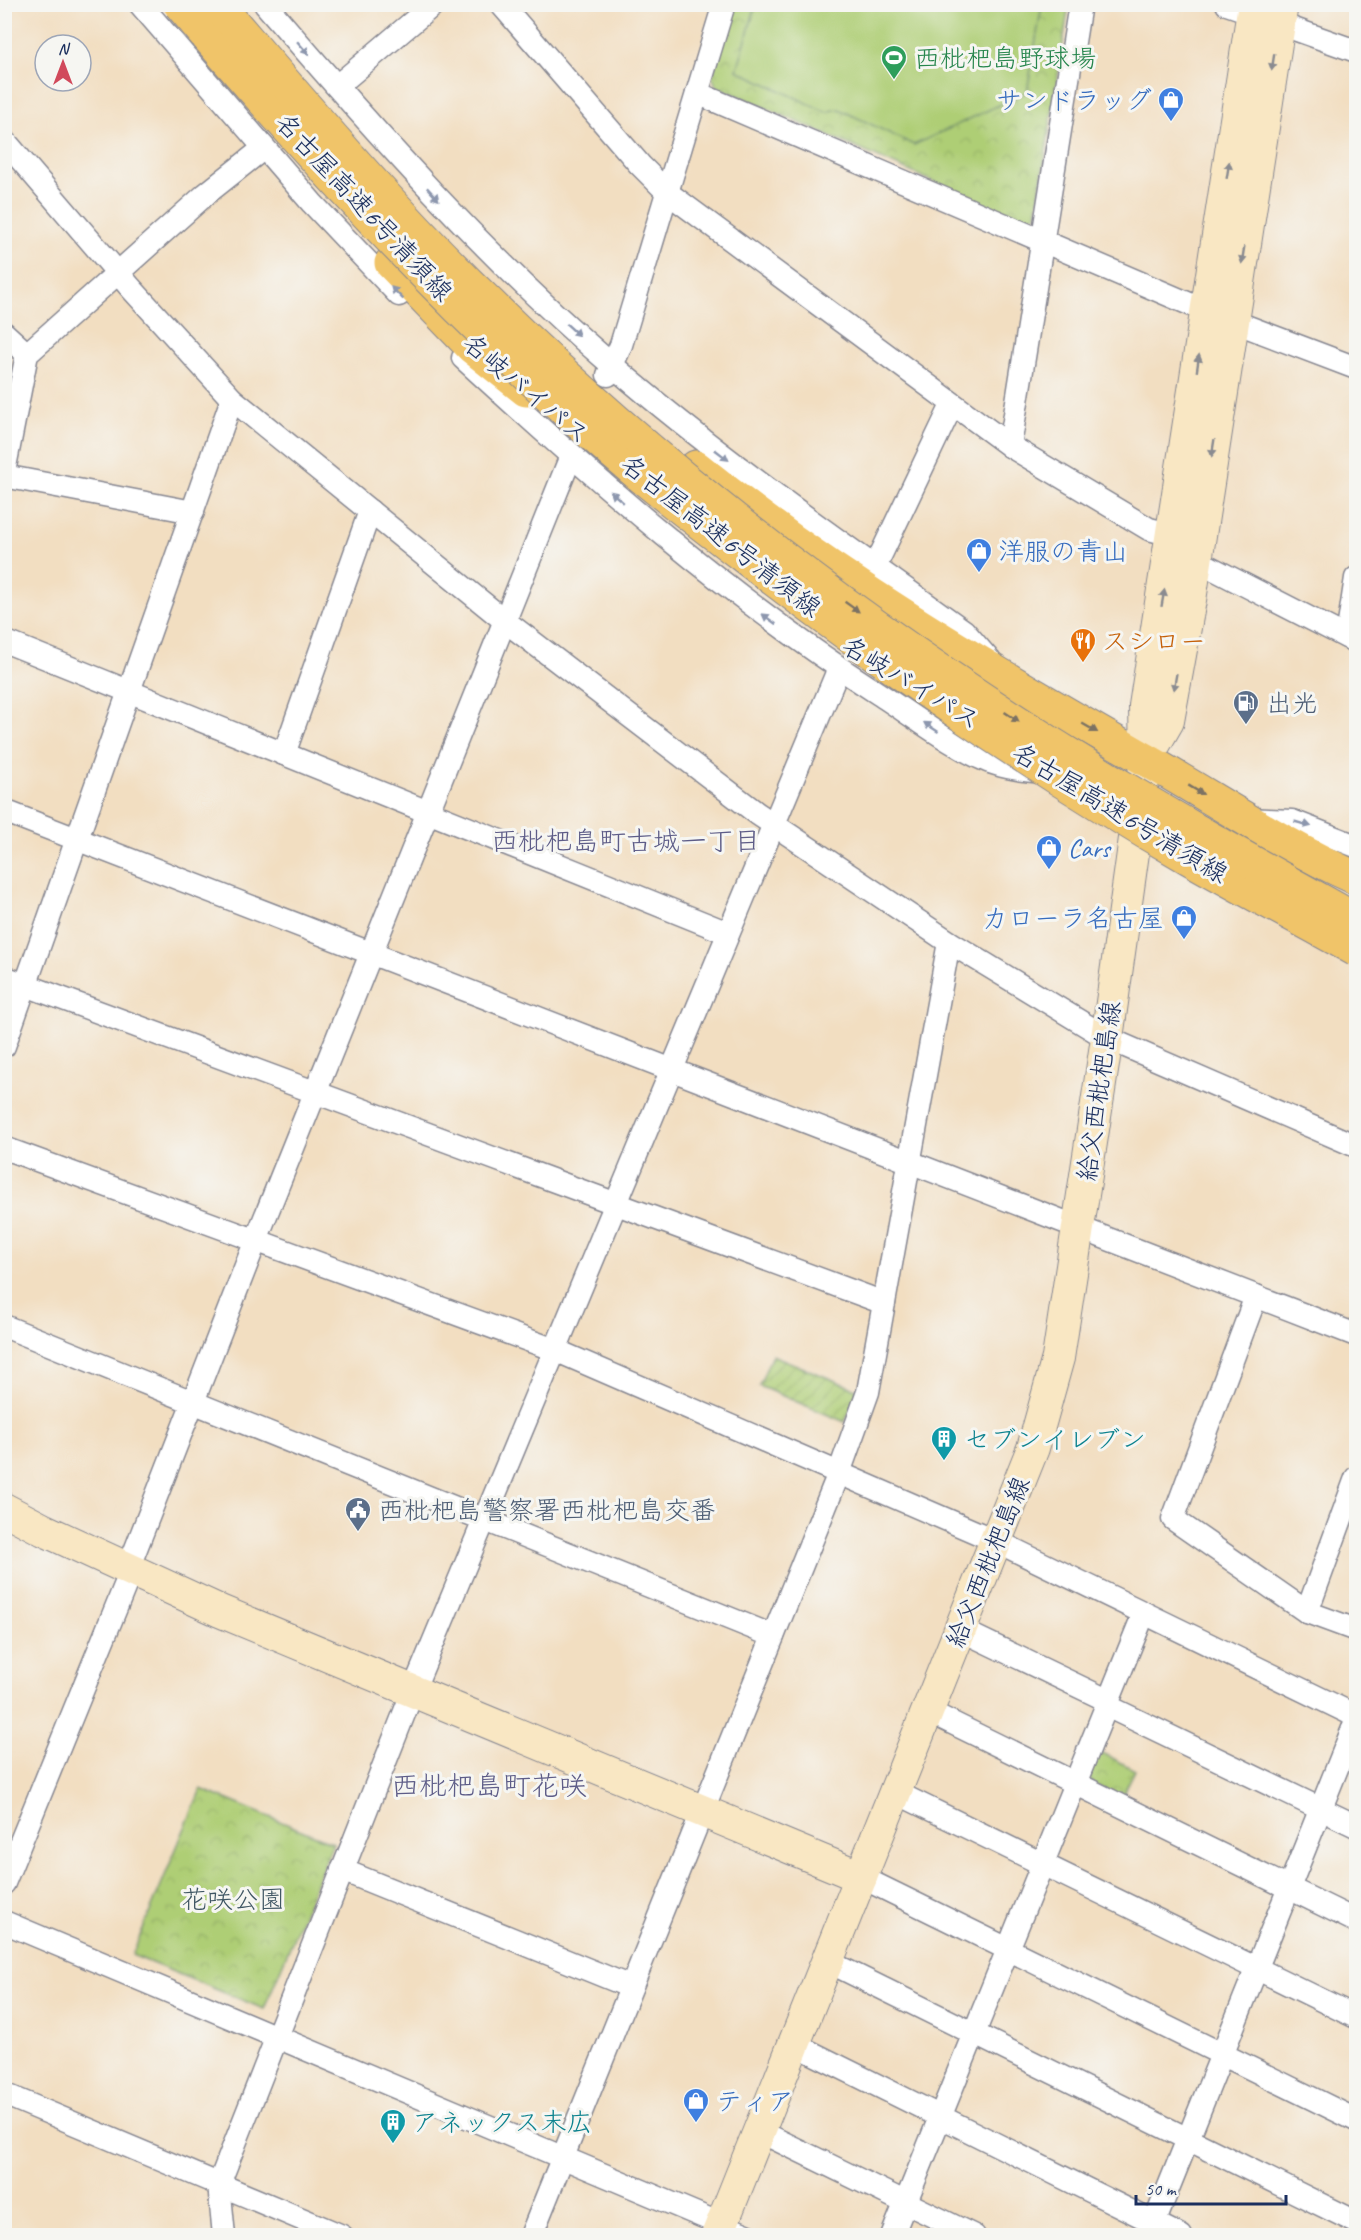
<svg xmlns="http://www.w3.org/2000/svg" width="1361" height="2240" font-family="Caveat,'Klee One',sans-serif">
<defs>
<pattern id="park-crowns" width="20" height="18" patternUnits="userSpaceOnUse" patternTransform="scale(1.5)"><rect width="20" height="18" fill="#aece75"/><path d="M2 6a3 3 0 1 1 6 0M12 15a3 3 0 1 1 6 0" fill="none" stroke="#95b168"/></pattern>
<pattern id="garden-furrows" width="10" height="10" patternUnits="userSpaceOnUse" patternTransform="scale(1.5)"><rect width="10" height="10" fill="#aece75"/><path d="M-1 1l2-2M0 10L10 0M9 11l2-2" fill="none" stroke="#95b168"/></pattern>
</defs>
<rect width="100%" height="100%" fill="#f6f6f2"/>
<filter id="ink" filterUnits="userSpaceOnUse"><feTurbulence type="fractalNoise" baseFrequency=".0167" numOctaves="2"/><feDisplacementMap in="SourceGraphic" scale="12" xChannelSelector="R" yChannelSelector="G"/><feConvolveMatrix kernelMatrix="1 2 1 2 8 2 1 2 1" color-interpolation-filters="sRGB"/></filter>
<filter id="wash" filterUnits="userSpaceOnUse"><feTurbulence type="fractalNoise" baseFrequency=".008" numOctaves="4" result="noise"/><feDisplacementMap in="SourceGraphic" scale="24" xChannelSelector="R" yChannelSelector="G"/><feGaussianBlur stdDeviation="1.35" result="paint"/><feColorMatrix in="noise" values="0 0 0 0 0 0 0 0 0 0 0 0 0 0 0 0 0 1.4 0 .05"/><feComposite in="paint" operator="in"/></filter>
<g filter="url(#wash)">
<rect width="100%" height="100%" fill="#f2dec1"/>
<g fill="url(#park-crowns)" stroke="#647e6a" stroke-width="1.5">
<path d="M734,5h335l-33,210 -14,6 -306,-135 -4,-10z"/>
<path d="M1099,1751l36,19 -14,28 -28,-14 -5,-8z"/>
<path d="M201,1789l132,54 -69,166 -132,-54z"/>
</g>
<path fill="url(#garden-furrows)" stroke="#647e6a" stroke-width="1.5" d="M772,1355l86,35 -13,32 -86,-36z"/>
<path fill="#aece75" stroke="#647e6a" stroke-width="1.5" d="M756,5v-1l286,1 -15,87 -113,53 -75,-36 -13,3 -89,-42z"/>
</g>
<g filter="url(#ink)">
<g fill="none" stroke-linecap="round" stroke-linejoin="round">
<defs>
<g id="street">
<path d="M140,4l172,199 87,92"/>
<path d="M265,4c110,128 220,252 348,362 111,96 232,179 351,265l26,30"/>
<path d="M501,4l139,161 28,28 342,253 139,83 24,6"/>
<path d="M1227,4l26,9"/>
<path d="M1280,24l76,27"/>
<path d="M337,86l97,-82"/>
<path d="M697,93l509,218 150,57"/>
<path d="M4,140l126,147 102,112 273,222 253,193 191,128 158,96 249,108"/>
<path d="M4,333l23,21"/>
<path d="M463,358c134,123 263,237 416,336 30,19 85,61 117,70 14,5 29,6 44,8"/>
<path d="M608,375l13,-30 103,-341"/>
<path d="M1010,446l70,-442"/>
<path d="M4,472l23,-118 179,-160 58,-46"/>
<path d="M4,476l189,36"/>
<path d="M1196,560l160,82"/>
<path d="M875,567l77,-162"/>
<path d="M1347,637l9,-59"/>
<path d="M4,641l724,292"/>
<path d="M284,754l86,-243"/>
<path d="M4,811l1352,524"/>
<path d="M1247,819l45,2 64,25"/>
<path d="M4,977l880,326"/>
<path d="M4,1046l228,-647"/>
<path d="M4,1148l551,202 441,191 360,175"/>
<path d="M1256,1296l-83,223 134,93"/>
<path d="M4,1326l769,310"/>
<path d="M1356,1478l-49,134 49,18"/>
<path d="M128,1569l128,-329 317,-789"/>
<path d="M961,1630l148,71"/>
<path d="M1107,1706l249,120"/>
<path d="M928,1711l428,210"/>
<path d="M895,1792l461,225"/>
<path d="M342,1870l289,117"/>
<path d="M861,1877l495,243"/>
<path d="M4,1883l127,-312"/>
<path d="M4,1922l745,314"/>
<path d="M827,1961l529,261"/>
<path d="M794,2044l387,192"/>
<path d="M4,2094l338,142"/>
<path d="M759,2131l215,105"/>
<path d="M224,2236l-5,-52 194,-493 426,-1023"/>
<path d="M531,2236l308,-763 29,-81 81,-450"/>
<path d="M892,2236l252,-623"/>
<path d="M1149,2236l207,-515"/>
</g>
<g id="secondary">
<path d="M1146,759l22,-38 22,-121 92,-596"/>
<path d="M4,1509l40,21 176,81 641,266"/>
<path d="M717,2236l316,-788 25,-90 49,-320 39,-278 -1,-54 109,-702"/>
</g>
<g id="highway">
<path d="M391,263l81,84 54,43"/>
<path d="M696,467c138,112 293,203 447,291 71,40 139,87 213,120"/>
</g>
</defs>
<use href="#street" stroke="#868690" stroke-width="25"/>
<use href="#secondary" stroke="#868690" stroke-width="34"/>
<use href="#highway" stroke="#868690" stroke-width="35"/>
<use href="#street" stroke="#fff" stroke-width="22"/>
<use href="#secondary" stroke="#f9e7c3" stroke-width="32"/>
<use href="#highway" stroke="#f0c469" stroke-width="33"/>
<defs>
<g id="highway-bridge">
<path d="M180,4c123,146 254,287 395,415 54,50 113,95 172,140 141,109 288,210 442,299 56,32 112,61 167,92"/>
<path d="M217,4c89,103 176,207 274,301 169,165 358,311 558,437 100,63 204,121 307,178"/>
</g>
</defs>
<use href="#highway-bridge" stroke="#868690" stroke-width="35" stroke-linecap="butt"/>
<use href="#highway-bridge" stroke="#f0c469" stroke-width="33"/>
</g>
<defs><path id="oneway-solid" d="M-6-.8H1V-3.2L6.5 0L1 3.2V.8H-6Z" transform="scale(1.5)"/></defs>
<g fill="#8d97ae">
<use href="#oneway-solid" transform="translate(303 48) rotate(49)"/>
<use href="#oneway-solid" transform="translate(433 194) rotate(47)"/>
<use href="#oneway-solid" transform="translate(397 293) rotate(-135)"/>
<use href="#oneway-solid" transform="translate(573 330) rotate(42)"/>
<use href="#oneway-solid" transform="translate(722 455) rotate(38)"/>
<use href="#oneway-solid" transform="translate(617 497) rotate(-139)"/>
<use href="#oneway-solid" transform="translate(769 619) rotate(-144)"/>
<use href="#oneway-solid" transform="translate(931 727) rotate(-147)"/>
<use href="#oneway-solid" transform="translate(1303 824) rotate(16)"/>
</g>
<g fill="#8a8b90">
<use href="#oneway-solid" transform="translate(1273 62) rotate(99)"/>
<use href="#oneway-solid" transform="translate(1228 170) rotate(-81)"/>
<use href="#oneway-solid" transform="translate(1243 255) rotate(99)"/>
<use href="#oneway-solid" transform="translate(1198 363) rotate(-82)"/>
<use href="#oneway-solid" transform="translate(1213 448) rotate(99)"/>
<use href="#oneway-solid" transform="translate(1163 598) rotate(-80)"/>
<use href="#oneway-solid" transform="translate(1175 682) rotate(100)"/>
</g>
<g fill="#7b7263">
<use href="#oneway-solid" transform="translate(852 607) rotate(35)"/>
<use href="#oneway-solid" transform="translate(1012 717) rotate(34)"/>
<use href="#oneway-solid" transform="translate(1090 728) rotate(30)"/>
<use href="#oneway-solid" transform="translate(1196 790) rotate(31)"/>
</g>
</g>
<defs>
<symbol id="stadium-pin" viewBox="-11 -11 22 30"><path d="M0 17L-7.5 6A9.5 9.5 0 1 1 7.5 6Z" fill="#2e9e5b" stroke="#f6f6f2"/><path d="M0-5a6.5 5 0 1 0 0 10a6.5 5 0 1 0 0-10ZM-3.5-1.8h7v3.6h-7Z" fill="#fff"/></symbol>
<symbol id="shop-pin" viewBox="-11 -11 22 30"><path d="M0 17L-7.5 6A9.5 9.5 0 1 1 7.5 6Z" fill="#3f7fe0" stroke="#f6f6f2"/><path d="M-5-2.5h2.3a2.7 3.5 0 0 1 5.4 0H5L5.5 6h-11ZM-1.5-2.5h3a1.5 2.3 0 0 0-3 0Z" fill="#fff"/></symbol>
<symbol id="restaurant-pin" viewBox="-11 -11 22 30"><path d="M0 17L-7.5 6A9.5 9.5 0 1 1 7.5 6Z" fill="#e8710a" stroke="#f6f6f2"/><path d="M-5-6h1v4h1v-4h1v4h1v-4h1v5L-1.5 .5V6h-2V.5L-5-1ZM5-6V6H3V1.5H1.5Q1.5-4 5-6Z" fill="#fff"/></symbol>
<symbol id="fuel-pin" viewBox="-11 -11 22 30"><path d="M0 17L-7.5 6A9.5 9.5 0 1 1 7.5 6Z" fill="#5c6f8a" stroke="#f6f6f2"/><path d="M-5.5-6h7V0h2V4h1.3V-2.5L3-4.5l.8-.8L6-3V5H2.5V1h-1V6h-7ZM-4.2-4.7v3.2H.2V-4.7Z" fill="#fff"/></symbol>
<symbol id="building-pin" viewBox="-11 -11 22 30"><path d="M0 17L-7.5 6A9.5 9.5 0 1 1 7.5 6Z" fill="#0f9aa8" stroke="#f6f6f2"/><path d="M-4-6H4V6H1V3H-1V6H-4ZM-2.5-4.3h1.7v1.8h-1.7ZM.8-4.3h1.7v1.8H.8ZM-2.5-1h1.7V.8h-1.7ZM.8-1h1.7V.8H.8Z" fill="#fff"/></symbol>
<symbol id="civic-pin" viewBox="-11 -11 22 30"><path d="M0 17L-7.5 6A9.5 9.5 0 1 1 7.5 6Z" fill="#5c6f8a" stroke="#f6f6f2"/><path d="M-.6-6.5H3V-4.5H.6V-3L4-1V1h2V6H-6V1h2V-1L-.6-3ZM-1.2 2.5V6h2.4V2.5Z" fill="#fff"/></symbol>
</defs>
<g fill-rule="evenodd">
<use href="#stadium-pin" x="879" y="43" width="30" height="40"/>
<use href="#shop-pin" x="1156" y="85" width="30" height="40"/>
<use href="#shop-pin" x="964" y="536" width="30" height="40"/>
<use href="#restaurant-pin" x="1068" y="626" width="30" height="40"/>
<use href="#fuel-pin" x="1231" y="688" width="30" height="40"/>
<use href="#shop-pin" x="1034" y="833" width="30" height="40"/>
<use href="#shop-pin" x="1169" y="903" width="30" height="40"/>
<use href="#building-pin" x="929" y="1424" width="30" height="40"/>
<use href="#civic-pin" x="343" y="1495" width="30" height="40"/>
<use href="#shop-pin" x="681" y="2086" width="30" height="40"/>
<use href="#building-pin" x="378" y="2107" width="30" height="40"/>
</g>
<g text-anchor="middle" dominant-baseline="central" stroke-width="6" stroke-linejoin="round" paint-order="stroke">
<g font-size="26" fill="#27864d" stroke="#f6f6f2" text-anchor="start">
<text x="914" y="58">西枇杷島野球場</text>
</g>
<g font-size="26" fill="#366cbe" stroke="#f6f6f2" text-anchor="start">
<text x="1152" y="100" text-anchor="end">サンドラッグ</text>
<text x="998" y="551">洋服の青山</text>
<text x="1068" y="848">Cars</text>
<text x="1164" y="918" text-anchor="end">カローラ名古屋</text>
<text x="716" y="2101">ティア</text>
</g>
<g font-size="26" fill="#1b2f5e" stroke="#f6f6f2">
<text transform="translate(364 207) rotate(47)">名古屋高速6号清須線</text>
<text transform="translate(526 389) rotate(40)">名岐バイパス</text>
<text transform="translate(721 536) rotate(38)">名古屋高速6号清須線</text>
<text transform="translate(911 683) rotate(31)">名岐バイパス</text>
<text transform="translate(1120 813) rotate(31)">名古屋高速6号清須線</text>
<text transform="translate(1099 1091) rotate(-82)">給父西枇杷島線</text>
<text transform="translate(988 1562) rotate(-68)">給父西枇杷島線</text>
</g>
<g font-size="26" fill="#c56008" stroke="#f6f6f2" text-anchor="start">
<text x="1102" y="641">スシロー</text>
</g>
<g font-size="26" fill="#4e5e75" stroke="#f6f6f2" text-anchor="start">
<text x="1266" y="703">出光</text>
<text x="378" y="1510">西枇杷島警察署西枇杷島交番</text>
</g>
<g font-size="26" fill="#0d838f" stroke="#f6f6f2" text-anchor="start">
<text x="964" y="1439">セブンイレブン</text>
<text x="412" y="2122">アネックス末広</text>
</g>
<g font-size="26" fill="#405764" stroke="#f6f6f2">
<text x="233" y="1899">花咲公園</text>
</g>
<g font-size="27" fill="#5e5d88" stroke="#f6f6f2">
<text x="626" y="841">西枇杷島町古城一丁目</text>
</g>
<g font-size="28" fill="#5e5d88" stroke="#f6f6f2">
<text x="489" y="1785">西枇杷島町花咲</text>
</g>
</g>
<rect width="1361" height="2240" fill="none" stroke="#f6f6f2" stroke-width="24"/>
<g transform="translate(63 63)"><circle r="28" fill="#f6f6f2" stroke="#9ea6b7" stroke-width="1.5"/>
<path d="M0-4.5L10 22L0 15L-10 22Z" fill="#d1495b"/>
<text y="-9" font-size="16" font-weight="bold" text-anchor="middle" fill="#1b2f5e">N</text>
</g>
<path d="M1136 2195v9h150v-9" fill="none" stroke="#1b2f5e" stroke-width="3"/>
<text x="1145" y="2195" font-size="18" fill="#1b2f5e" stroke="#f6f6f2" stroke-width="4.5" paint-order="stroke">50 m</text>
</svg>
